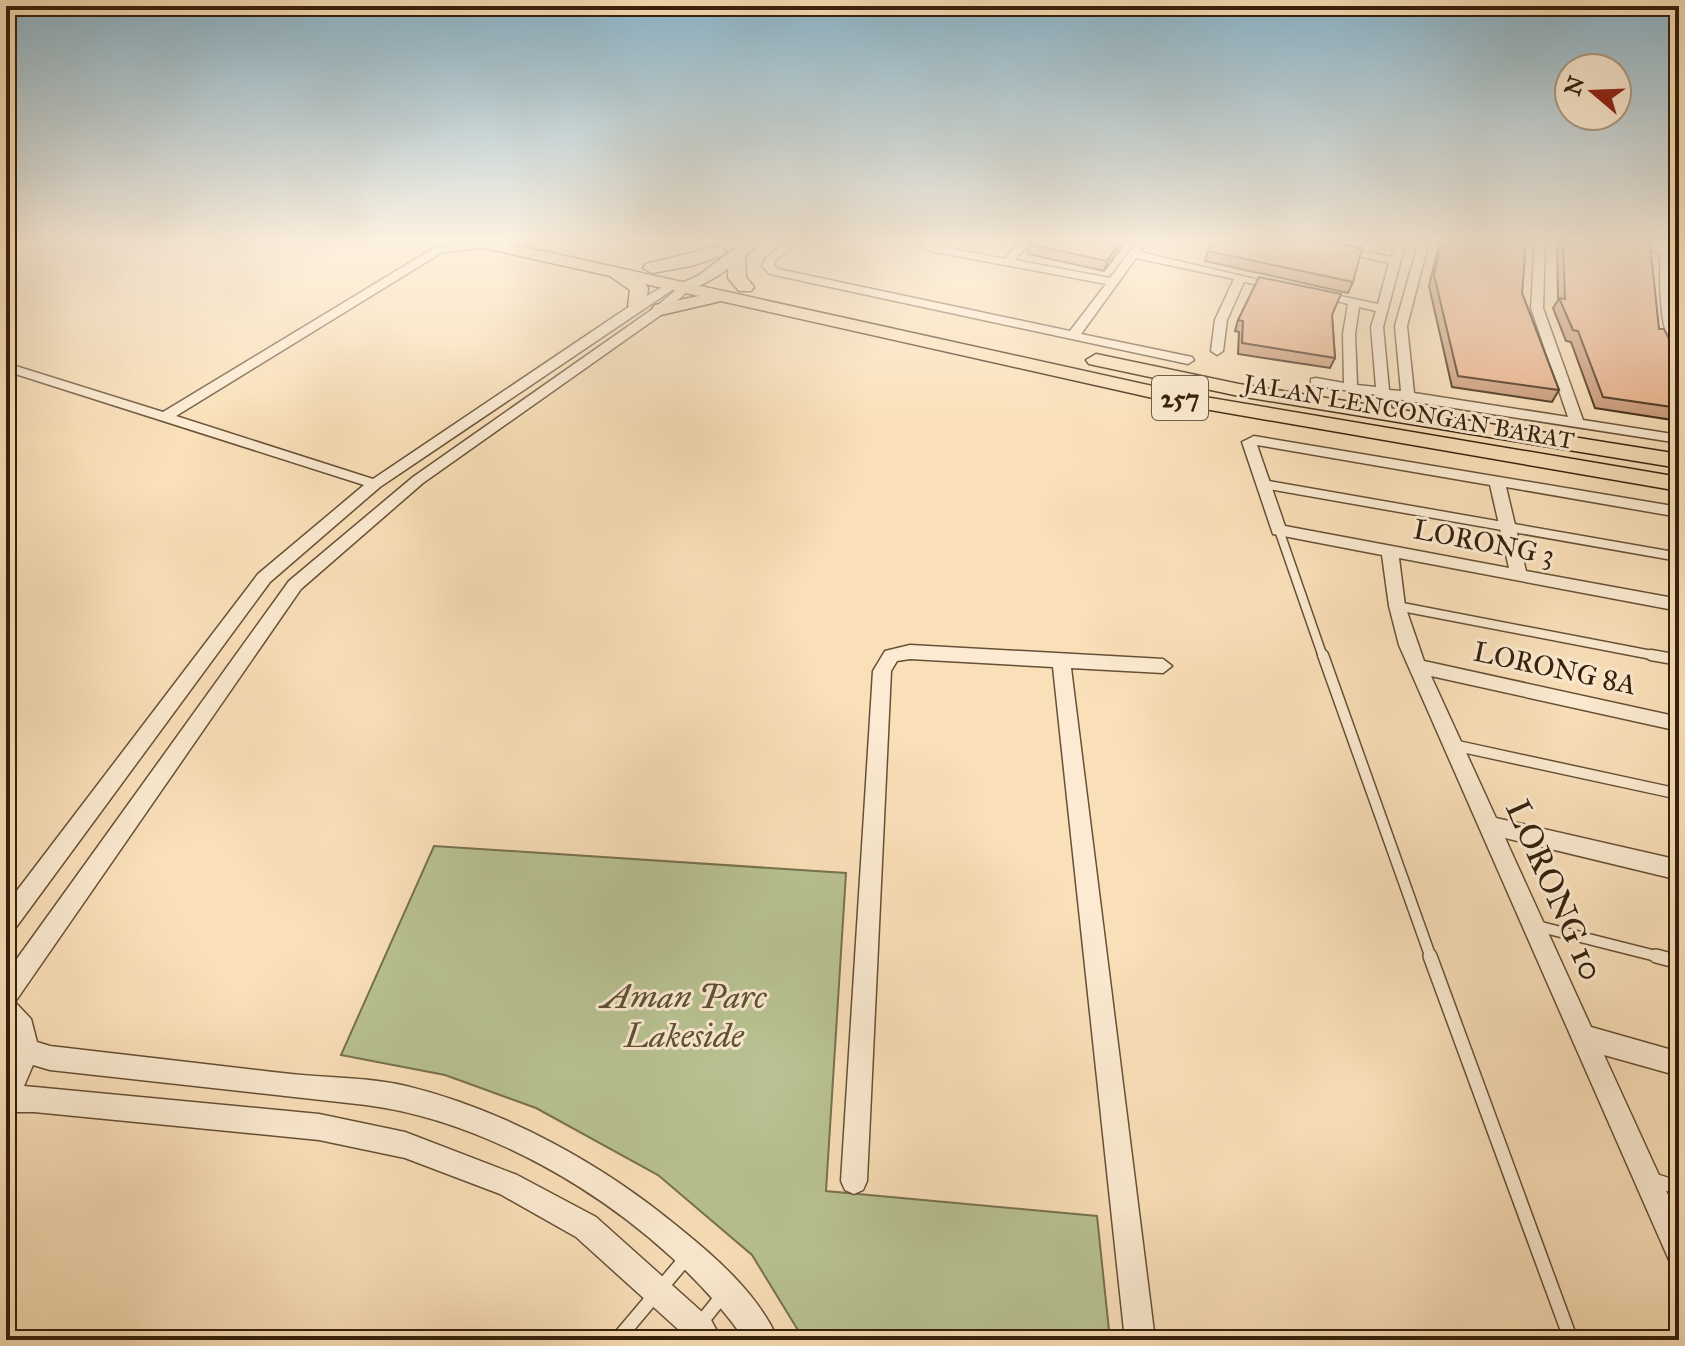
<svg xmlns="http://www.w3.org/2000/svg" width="1685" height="1346" font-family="'IM FELL Great Primer',serif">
<rect width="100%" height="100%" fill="#fae0b9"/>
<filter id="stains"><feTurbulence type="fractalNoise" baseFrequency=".0025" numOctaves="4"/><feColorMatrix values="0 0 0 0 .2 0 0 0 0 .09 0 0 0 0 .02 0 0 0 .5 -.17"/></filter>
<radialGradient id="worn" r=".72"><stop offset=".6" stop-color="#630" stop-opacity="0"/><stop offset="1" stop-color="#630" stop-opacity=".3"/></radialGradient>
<path fill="#b9c393" stroke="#78724f" stroke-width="2" d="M434,846l412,27 -20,318 271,25 13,124h-306l-52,-85 -94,-80 -122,-67 -91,-33 -104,-20z"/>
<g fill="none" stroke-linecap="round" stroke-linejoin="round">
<defs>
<g id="service-far2">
<path d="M1263,484l416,73"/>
<path d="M1279,530l44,127"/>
<path d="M1397,606l265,51"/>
</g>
<g id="service-far1">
<path d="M1323,655l108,303"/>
<path d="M1651,655l28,5"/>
<path d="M1453,745l226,49"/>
<path d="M1537,926l127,32"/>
</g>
<g id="service">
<path d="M1430,956l141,384"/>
<path d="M1656,956l23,6"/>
<path d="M1654,1180l25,8"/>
<path d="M617,1340l70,-83"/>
<path d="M687,1340l36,-45"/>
</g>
<g id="minor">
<path d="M485,241l5,1v4l-49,7 -265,163 197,63 260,-175 38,-22 10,2 -301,203 -110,95 -256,348 -8,3v-28l252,-331 106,-89 -358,-114v-8l157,49 271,-164z"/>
<path d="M787,241h12l-24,20 -1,4 4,4 292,62 36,-47 -175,-33 -13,-10h11l5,4 71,14 16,-18h11l-17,19 95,18 28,-37h10l-8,11 145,34 -6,3 -35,-7 -17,38 -4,31 -6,4 -6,-4 4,-31 19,-41 -98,-21 -55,76 111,23 2,3 -6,4 -418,-90 -8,-8 4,-8z"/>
<path d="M1294,241h20l77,16 5,-16h10l-23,86 6,63 12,1 -6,-65 24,-85h10l-22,85 7,67 154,24 -37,-109 4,-67h10l-2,67 40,112 96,15v8l-289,-45 2,15 -7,4 -7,-4 -1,-18 -66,-10v-6l5,-1 28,5 -1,-49 5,-30 -38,-10 6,-3 62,13 11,-41zM1359,307l17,4 -5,16 5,60 -19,-2 -2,-51z"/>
<path d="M1610,241h23l46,8v6l-8,-1 8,96c-23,-11 -18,-75 -19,-98z"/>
<path d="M683,284l10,2 -28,26 -242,171 -122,106 -286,413 16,17 6,23 13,4c80,9 161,19 241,28 38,4 77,3 115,12 99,24 199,79 277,145 36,29 77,66 95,109h-33c-80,-115 -239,-217 -379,-235l-316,-35 -17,-5 -9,21 295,28 86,18 112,43 79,42 115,103 11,20h-32l-114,-103 -76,-43 -95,-36 -86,-18 -285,-28h-28v-43l7,-31 -7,-13v-51l283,-393 124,-104 244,-171z"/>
<path d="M1254,436l425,71v10l-173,-30 20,84 153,28v12l-280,-53 6,48 19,55 255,56v14l-248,-55 65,142 183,42v20l-174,-42 86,189 88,25v24l-75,-21 75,164v45l-10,-4 -270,-615 -10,-39 -7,-51 -109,-21 -31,-92zM1257,445l233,40 19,83 -224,-42z"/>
<path d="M910,645l253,14 9,7 -9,7 -92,-5 84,672h-30l-72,-673 -143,-8 -13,2 -6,10 -24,510 -4,9 -9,4 -9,-4 -4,-9 32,-510 12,-20z"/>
</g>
<path id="secondary" d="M745,241h16c-14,15 -59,51 -79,48v-6l17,-8z"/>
<g id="trunk">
<path d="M467,241h30l696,154 486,82v14l-486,-84 -472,-106 -60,14 -6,-2 -3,-4 3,-4 44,-9 -54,-12 3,4 -2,18 -9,5 -9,-5 2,-16 -20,-14 -135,-30z"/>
<path d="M718,246l8,5 -2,4 -33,11 -39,7 -9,-5 3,-4z"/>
<path d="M737,249l8,5 1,23 8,10 -3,4h-12l-11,-13 1,-24z"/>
<path d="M1096,354l143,30 440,70v14l-440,-72 -150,-32 -3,-4z"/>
</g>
</defs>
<use href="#service-far2" stroke="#675036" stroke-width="11"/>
<use href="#service-far1" stroke="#675036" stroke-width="13"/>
<use href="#service" stroke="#675036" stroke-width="16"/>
<use href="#minor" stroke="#675036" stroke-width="3"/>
<use href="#secondary" stroke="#36200b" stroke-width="3"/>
<use href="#trunk" stroke="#36200b" stroke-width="3"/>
<use href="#service-far2" stroke="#fcebd2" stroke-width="8"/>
<use href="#service-far1" stroke="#fcebd2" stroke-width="10"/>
<use href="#service" stroke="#fcebd2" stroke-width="13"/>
<use href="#minor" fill="#fcebd2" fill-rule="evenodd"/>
<use href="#secondary" fill="#fcebd2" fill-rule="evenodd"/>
<use href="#trunk" fill="#fae0b9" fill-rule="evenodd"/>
</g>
<g fill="#cb9978" stroke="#36200b" stroke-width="2">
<path d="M1032,241h94l-22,30 -76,-17 1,-10z"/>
<path d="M1202,241h126l25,41 -5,11 -143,-32 3,-10 5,-8z"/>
<path d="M1328,241h37l-3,7z"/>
<path d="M1440,241h86l-4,52 37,97 -7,12 -100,-15 -23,-101z"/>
<path d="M1557,241h75l27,88 20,29v63l-84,-13 -24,-66 -5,-1 -13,-33 5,-8z"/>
<path d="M1332,315l3,43 -5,10 -92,-14 1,-22 -4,-1 3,-11z"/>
</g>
<path fill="#a57d62" stroke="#36200b" stroke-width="2" d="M1121,241h5l-22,30 3,-10z"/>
<g fill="#ecb28c" stroke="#36200b" stroke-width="2">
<path d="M1032,241h89l-14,20 -78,-17z"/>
<path d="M1214,241h114l34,8 -9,33 -145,-31z"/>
<path d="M1442,241h84l-4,52 37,97 -101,-14 -24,-101z"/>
<path d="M1563,241h69l18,3 9,85h5l15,29v50l-76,-11 -25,-66 -5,-1 -14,-32 6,1z"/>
<path d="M1259,277l82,17 -9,21 3,43 -93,-15 1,-22 -5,-1z"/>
</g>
<linearGradient id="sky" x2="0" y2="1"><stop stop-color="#8bb8d0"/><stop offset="0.56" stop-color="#fdf1e0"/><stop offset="1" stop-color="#fdf1e0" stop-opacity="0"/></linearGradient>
<rect width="1685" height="429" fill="url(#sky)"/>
<g text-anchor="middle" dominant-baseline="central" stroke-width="6" stroke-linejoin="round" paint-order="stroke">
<g font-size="24" fill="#36200b" stroke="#fcebd2">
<text transform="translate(1409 412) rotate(10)">JALAN LENCONGAN BARAT</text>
</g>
<rect fill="#fcebd2" stroke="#715d47" stroke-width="2" x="1152" y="376" width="56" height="44" rx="6"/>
<g font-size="26" font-weight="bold" fill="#36200b">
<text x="1180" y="398">257</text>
</g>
<g font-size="28" fill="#36200b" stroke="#fcebd2">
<text transform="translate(1484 542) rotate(11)">LORONG 3</text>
<text transform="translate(1555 668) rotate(12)">LORONG 8A</text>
</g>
<g font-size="34" fill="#36200b" stroke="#fcebd2">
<text transform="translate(1555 890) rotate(66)">LORONG 10</text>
</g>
<g font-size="34" font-style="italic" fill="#5d5134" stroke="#fcebd2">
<text x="684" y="996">Aman Parc<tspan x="684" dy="39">Lakeside</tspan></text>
</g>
</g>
<rect width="1685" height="1346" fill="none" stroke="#fae0b9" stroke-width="32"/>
<rect x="8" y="8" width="1669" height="1330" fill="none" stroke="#36200b" stroke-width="4"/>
<rect x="16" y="16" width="1653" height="1314" fill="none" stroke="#36200b" stroke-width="2"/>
<g transform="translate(1593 92) rotate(289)"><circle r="38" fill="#fcebd2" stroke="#ad9a82" stroke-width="2"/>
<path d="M0-6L14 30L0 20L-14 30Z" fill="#8f2418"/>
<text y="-12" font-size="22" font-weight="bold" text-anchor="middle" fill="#36200b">N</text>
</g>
<rect width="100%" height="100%" filter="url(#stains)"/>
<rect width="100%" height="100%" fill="url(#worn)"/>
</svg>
